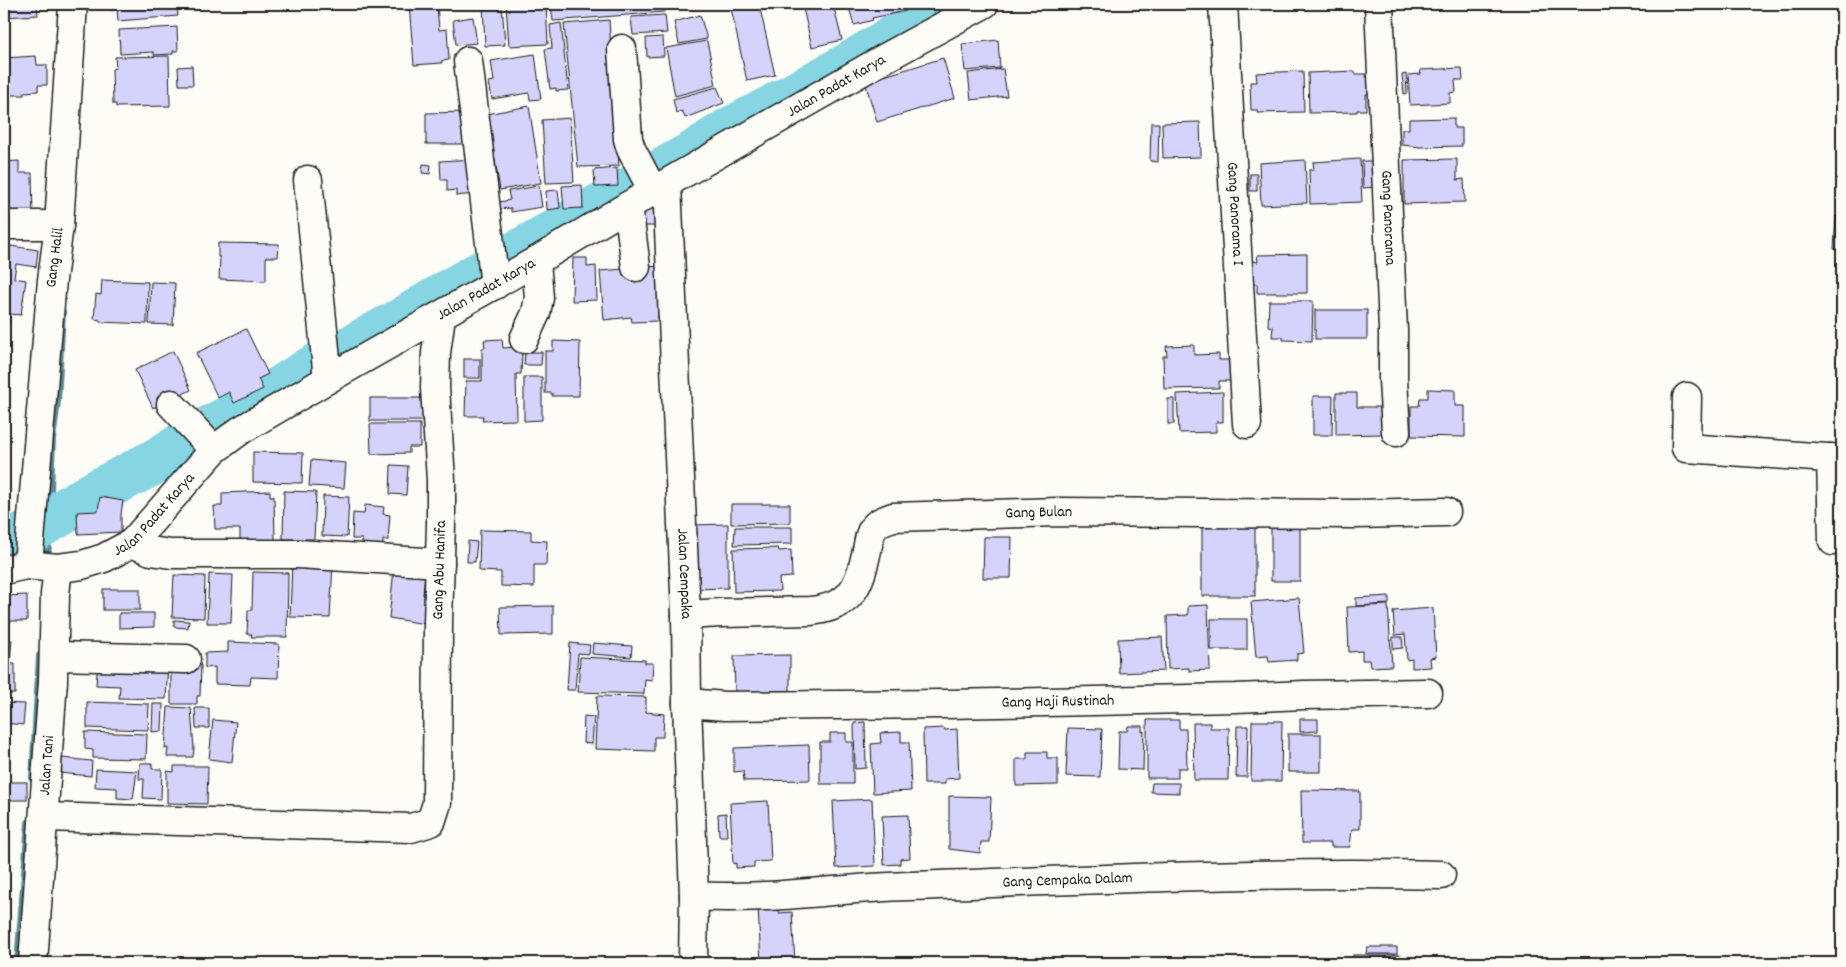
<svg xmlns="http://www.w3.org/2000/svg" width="1846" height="967" font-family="Dekko,sans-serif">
<rect width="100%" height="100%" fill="#fdfcf7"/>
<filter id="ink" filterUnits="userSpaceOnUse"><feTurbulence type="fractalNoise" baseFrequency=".02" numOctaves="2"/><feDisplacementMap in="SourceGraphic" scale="10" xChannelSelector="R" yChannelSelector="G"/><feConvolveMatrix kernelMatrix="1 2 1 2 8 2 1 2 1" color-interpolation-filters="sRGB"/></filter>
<g filter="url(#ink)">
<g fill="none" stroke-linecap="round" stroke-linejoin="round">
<g stroke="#5c8b93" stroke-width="8">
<path d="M47,562l5,-123 5,-38 5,-89"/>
<path d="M33,779l7,-123"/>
<path d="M18,963l11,-140"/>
</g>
<path stroke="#86d5e2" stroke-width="46" d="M4,546l95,-55 59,-31 51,-31 44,-23 57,-36 93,-50 51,-31 242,-137 32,-21 29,-15 92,-51 57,-35 50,-26"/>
</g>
<g fill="#d5d2fb" stroke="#1c1c1c">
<path d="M4,4h33l1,11 -34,2z"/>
<path d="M110,4h67l1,12 -60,5 -1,-12 -6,1z"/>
<path d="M409,4h28l2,26 8,-1 2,31 -8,1 1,2 -28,2z"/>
<path d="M483,4h19l3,41 -20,1z"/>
<path d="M506,4h40l2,40 -39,2z"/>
<path d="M551,4h112l1,8 -111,9z"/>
<path d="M730,4h29l16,71 -28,6z"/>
<path d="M802,4h31l9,36 -30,7z"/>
<path d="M848,4h56l2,7 -34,7 1,2 -19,5z"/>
<path d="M665,15l2,18 -34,2 -2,-18z"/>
<path d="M700,15l7,24 -28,5 -5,-22z"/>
<path d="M473,17l4,26 -21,2 -3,-25z"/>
<path d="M609,20l10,146 -41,1 -14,-143z"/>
<path d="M561,23l7,67 -12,1v-3l-6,1 -5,-40 7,-1 -2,-23z"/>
<path d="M177,27l1,24h-5v3l-19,1v-3l-34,2 -1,-24z"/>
<path d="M663,37l1,19 -17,1 -1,-19z"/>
<path d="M998,40l2,28 -35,3 -3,-27z"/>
<path d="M707,41l9,44 -41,11 -9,-48z"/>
<path d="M535,54l6,45 -11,1 -1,-7 -37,6 -3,-17 5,-1 -3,-20z"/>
<path d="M36,56l1,9h10v20h-9v6l-14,1v3h-20v-37z"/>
<path d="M169,56l1,50 -54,1v-3h-3l-1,-35 4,-1 -1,-11z"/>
<path d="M943,58l12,40 -78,24 -12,-40z"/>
<path d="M192,66l1,19h-14l-1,-18z"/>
<path d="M1462,68l1,12h-8l1,12 -6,1v10l-40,2 -2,-30 13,-1 -1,-4z"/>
<path d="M1003,69l4,27 -36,4 -3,-27z"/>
<path d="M1303,71l1,41 -47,1v-3h-6l-1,-28h7l-1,-9z"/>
<path d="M1355,71v3h11v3h6v17h-6v16h-9v2l-48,1 -1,-40z"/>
<path d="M1406,74l1,19 -3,1 -2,-19z"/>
<path d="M717,87l7,16 -39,15 -3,-7 -6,2 -3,-14z"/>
<path d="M529,106l12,77 -41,7 -13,-76z"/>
<path d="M468,112v32h-42v-31z"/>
<path d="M570,118l4,64 -28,1 -4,-63z"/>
<path d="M1454,118v10h8v18l-42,1 -18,-2v-16h7v-10z"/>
<path d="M1200,122l1,35 -38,1 -1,-35z"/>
<path d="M1151,123h8l-1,39 -8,-1z"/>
<path d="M475,159l-1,35 -18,2v-6l-9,1v-11h-6l-1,-19z"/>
<path d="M1360,159l2,43 -52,2 -1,-34h5l-1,-8z"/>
<path d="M1457,159v21l7,-1 1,23 -61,2v-44z"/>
<path d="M1305,160l2,43 -46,2 -2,-42z"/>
<path d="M19,161v12h13l1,45 -25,1v-8h-4v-49z"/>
<path d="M1362,161h13l1,26 -13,1z"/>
<path d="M423,164l8,1 -1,9 -8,-1z"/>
<path d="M617,168l1,18 -23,1 -1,-17z"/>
<rect x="1250" y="174" width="7" height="17"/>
<path d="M582,185l1,23 -19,1 -2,-23z"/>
<path d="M539,186l3,21 -31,5v-4l-11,1 -1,-7 11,-2 -2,-9z"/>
<path d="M558,190l2,18 -13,2 -1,-19z"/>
<rect x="640" y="208" width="19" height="18"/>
<path d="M1842,214v36l-8,-1 2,-33 5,1z"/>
<path d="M218,243l61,1 -1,13h-12v24l-47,-2 1,-22h-2z"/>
<path d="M4,245l34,5 -2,17 -20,-3 -2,14 12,2 -5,35 -11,-1 -2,13 -4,-1z"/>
<path d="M1839,253h3v33h-2l2,-12h-5z"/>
<path d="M1307,254v39h-50v-9h-5v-23l6,1 -1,-7z"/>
<path d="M573,258h14v9l9,-1 1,34 -25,1z"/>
<path d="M660,266l4,49h-6v6l-26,1 -1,-5 -27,3 -4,-49z"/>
<path d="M102,280l46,2 -1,42 -47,-2v-2l-6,-1 2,-25 5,1z"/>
<path d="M151,282l24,1 -2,42 -24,-1z"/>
<path d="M1269,301h44l-1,40 -29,-1v-3h-11l1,-10 -5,-1z"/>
<rect x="1315" y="310" width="52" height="29"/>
<path d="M246,329l22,45 -10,5 5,10 -29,14 -5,-11 -11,6 -22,-45z"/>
<path d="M502,339l1,9 13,-1v4h6l-1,23h-5l1,46 -35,1 1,-5h-18l1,-35h16v-33h3l-1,-8z"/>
<path d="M553,341l27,1 -1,54h-27v-3h-7v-42h8z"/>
<path d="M1194,345v10l25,-1v6h11l1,21h-12v7l-55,1 -1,-33h4l-1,-10z"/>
<path d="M173,351l18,39 -38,18 -18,-38z"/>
<path d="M525,352h17l-1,13h-17z"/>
<rect x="464" y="359" width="16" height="19"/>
<path d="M524,377h18v43l-18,1z"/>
<path d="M1428,389l27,1v16h10v31l-54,-1v-30h8l1,-8h8z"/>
<path d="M1223,392v30h-7v10l-37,1 -2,-39z"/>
<path d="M1336,393h21v14h26v27l-47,1z"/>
<path d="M1313,396h20l-1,39h-19z"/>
<rect x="370" y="398" width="56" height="23"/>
<rect x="1168" y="399" width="6" height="25"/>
<path d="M370,424h50v23h-11v6l-38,1z"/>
<path d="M253,452l50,1 -1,30 -49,-1z"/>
<path d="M311,460l35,3 -2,25 -35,-2z"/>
<path d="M391,465l17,1 -2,29 -16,-1z"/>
<path d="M270,491v5h4l1,44 -35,1v-12h-25l-1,-23h8v-13z"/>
<path d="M284,491l32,1 -2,47h-31z"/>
<path d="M323,496l26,1 -2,40 -25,-1z"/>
<path d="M100,497l23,4 -2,13v18l-43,2 -1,-22 21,-1z"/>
<path d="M731,504h59v19l-59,1z"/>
<path d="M365,505l19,2 -1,7 7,1 -2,25h-5v11h-21v-12h-10l1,-26 11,1z"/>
<path d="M728,524v64l-34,1 -1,-64z"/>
<rect x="1202" y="526" width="53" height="70"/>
<rect x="1271" y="526" width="29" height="55"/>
<path d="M735,527h57v17l-58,1z"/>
<path d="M480,530l51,1v9l16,1 -1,24h-12v22l-33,-1v-14l-22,-1z"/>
<path d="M984,537h28l-1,41h-28z"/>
<path d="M468,541l9,1 -2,20h-8z"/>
<path d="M778,548l1,3 12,-1 1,27 -13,1 1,13 -46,1 -1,-43z"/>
<path d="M292,562l41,1 -3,55 -40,-1z"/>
<path d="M394,569l31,3 -2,23h6l-4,29 -36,-6z"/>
<path d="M253,572l35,1 -1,64h-36l1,-3h-5l1,-24h4z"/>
<path d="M209,574l24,1 -2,48h-24z"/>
<path d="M174,575l31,1 -1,42 -32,-1z"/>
<rect x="103" y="589" width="37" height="21"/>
<path d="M27,595v26h-20v-3h-3v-16h2v-6z"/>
<path d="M1389,596v8l-33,2v-8z"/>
<path d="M1299,598l5,55 -7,1v6l-28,2 -1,-6 -12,1 -5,-55z"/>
<path d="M1208,605l2,65 -21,1v-3l-21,1 -1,-53 21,-1v-9z"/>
<path d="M1388,605l4,61 -22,1 -1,-7h-7v-9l-13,1 -2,-45z"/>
<path d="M553,606v28l-52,1 -1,-28z"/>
<path d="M1433,608l3,49 -6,1 1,9 -19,1v-9l-5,1 -2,-26 -10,1 -2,-24z"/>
<path d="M119,613h35v14l-35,1z"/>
<rect x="1211" y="619" width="36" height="31"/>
<path d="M174,620l15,1 -1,7 -14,-1z"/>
<path d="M1162,637l2,34 -45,2 -1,-34z"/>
<path d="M1393,637h9l1,11 -10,1z"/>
<path d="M4,639l8,1 -2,20h-6z"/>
<path d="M228,642l51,2 -1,34 -27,-1 -1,8 -35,-1v-17l-10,1v-15l23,-1z"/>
<path d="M570,643l20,2 -1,9 -11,-1 -3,37h-8z"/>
<path d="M593,643l39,3 -1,11 -39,-3z"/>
<path d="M790,655v37l-55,1 -1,-37z"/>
<path d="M580,657l65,3v3h8l-1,17 -7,-1 -1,15 -66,-2z"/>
<path d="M98,660l70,4 -2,35 -47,-1 1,-12 -24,-1z"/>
<path d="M4,664h11v30h-9v5h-2z"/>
<path d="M175,664l26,1 -1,31h-3v8h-26v-31h4z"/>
<path d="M597,696l49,1v15l18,2 -1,23h-9v14l-59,-2z"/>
<path d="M87,702l62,2 -1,26 -61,-2z"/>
<path d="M4,703l21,1 -2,21 -19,-2z"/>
<path d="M153,704h10l-1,27 -10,1z"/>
<path d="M168,707l23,1 3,41 -1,8h-26l1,-9 -3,1z"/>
<path d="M195,708h14v20h-13z"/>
<path d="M584,716l10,1 -2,27 -9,-1z"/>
<path d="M1300,719h18v12l-18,1z"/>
<path d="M213,720l23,2 -4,40 -23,-3z"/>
<path d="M1147,720h32v9h7l1,39h-9v10h-31z"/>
<path d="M1252,721h30l-1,60h-30z"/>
<path d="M865,722l1,46 -11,1 -1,-46z"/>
<path d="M1193,723h17v5h19l-1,52h-34z"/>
<path d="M1128,726h14v6l2,-1 -1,39 -25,-1 1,-38h8z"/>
<path d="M1237,726h11l-1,51h-11z"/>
<path d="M944,728l1,2 12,-1 2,49 -14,1v5h-21l-1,-55z"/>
<path d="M1068,728l34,1 -2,48 -34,-1z"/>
<path d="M85,732l62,2 -1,25 -53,-1v-8l-8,-1z"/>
<path d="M901,732v10h8l2,49 -38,2 -2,-49 10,-1 -1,-10z"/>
<path d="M830,733h16v9h7v42h-33v-42h10z"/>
<rect x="1288" y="734" width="33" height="38"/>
<path d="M809,745l1,35 -66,1 -1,-10 -9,1v-24z"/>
<path d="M1027,752h20v6h11v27l-42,1v-27h11z"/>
<path d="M61,758l31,3 -1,15 -32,-3z"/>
<path d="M140,763h12v6h10l-1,30 -18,-1 1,-19h-5z"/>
<path d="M174,766h34l-1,38 -40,-1v-32l7,1z"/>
<path d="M96,769l41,2 -4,28 -16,-1v-10l-22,-1z"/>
<rect x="4" y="782" width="23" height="18"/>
<path d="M1152,783h27v10l-28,-1z"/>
<path d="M1301,790l59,1v38h-8l-2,18h-19v-4h-29z"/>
<path d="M949,796l42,1 -2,45h-8l-1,11 -31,-4z"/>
<path d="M872,799l3,67 -39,2 -3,-67z"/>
<path d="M768,801l3,60 -17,1v5l-18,1v-5l-3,1 -3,-61z"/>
<path d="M726,813l1,23h-8l-1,-22z"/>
<path d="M908,815l2,43 -10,1v5l-16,1 -2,-49z"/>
<path d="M779,907v6l13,-1 3,51h-34l-3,-55z"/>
<path d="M1367,947h30v7h-31z"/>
<rect x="1353" y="955" width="47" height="8"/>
</g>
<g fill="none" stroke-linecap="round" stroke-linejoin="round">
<defs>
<g id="minor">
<path id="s1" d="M1223,4l24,420"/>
<path id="s2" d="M1379,4l14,326v49l3,53"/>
<path d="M622,49l6,90 3,10 22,42"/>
<path d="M468,61l27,224"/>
<path d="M308,180l20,199"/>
<path id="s3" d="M667,184l19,431 1,88 7,193 -1,67"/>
<path d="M628,206l8,61"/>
<path d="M4,225h55"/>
<path d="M524,339l12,-26 3,-15 -3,-37"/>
<path d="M1687,397l-1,51 156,11"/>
<path d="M171,404l43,46"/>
<path d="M1831,458l2,83"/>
<path d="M132,543l19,8 20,3h127l142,9"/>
<path id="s4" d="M26,565l3,-12 23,-273 7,-55 14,-221"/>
<path id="s5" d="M4,570l22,-5 32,3 24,-3 22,-7 28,-15 82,-93 27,-20 87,-51 208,-118 117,-70 232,-133 99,-54"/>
<path id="s6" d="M686,615l35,-2 89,-2c41,-4 49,-23 57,-61 2,-9 2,-18 9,-25 4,-4 12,-6 17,-8l165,-5 297,2 91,-2"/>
<path d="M54,656l132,3"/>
<path id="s7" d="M687,703l38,3 221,-2 290,-6 68,-3 124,-2"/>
<path id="s8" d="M44,817l367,11 20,-6 6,-19 1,-180 3,-99v-44l-6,-92 1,-35 5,-37"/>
<path id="s9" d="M694,896c71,5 143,-8 215,-10 177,-6 354,-15 532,-11"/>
<path id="s10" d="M33,963l20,-282 2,-87 3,-26"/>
</g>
</defs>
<use href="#minor" stroke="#1c1c1c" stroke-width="31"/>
<use href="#minor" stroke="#fdfcf7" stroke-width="28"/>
</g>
</g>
<g text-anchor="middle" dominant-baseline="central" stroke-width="4" stroke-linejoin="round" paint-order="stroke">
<g font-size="16" fill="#1c1c1c" stroke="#fdfcf7">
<text stroke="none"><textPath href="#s5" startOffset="979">Jalan Padat Karya</textPath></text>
<text stroke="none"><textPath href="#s1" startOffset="210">Gang Panorama I</textPath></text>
<text stroke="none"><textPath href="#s2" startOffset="214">Gang Panorama</textPath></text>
<text stroke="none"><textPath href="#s4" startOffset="309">Gang Halil</textPath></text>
<text stroke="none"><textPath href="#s5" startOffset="574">Jalan Padat Karya</textPath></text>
<text stroke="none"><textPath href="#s5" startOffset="169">Jalan Padat Karya</textPath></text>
<text stroke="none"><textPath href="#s6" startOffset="408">Gang Bulan</textPath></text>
<text stroke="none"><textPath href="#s8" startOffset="641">Gang Abu Hanifa</textPath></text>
<text stroke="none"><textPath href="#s3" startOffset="390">Jalan Cempaka</textPath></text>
<text stroke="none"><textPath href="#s7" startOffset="371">Gang Haji Rustinah</textPath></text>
<text stroke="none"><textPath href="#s10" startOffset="198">Jalan Tani</textPath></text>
<text stroke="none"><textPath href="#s9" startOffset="374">Gang Cempaka Dalam</textPath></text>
</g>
</g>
<rect width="1846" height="967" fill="none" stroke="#fdfcf7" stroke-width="20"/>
<rect x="10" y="10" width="1826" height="947" fill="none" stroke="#1c1c1c" stroke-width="2" filter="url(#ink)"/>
</svg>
